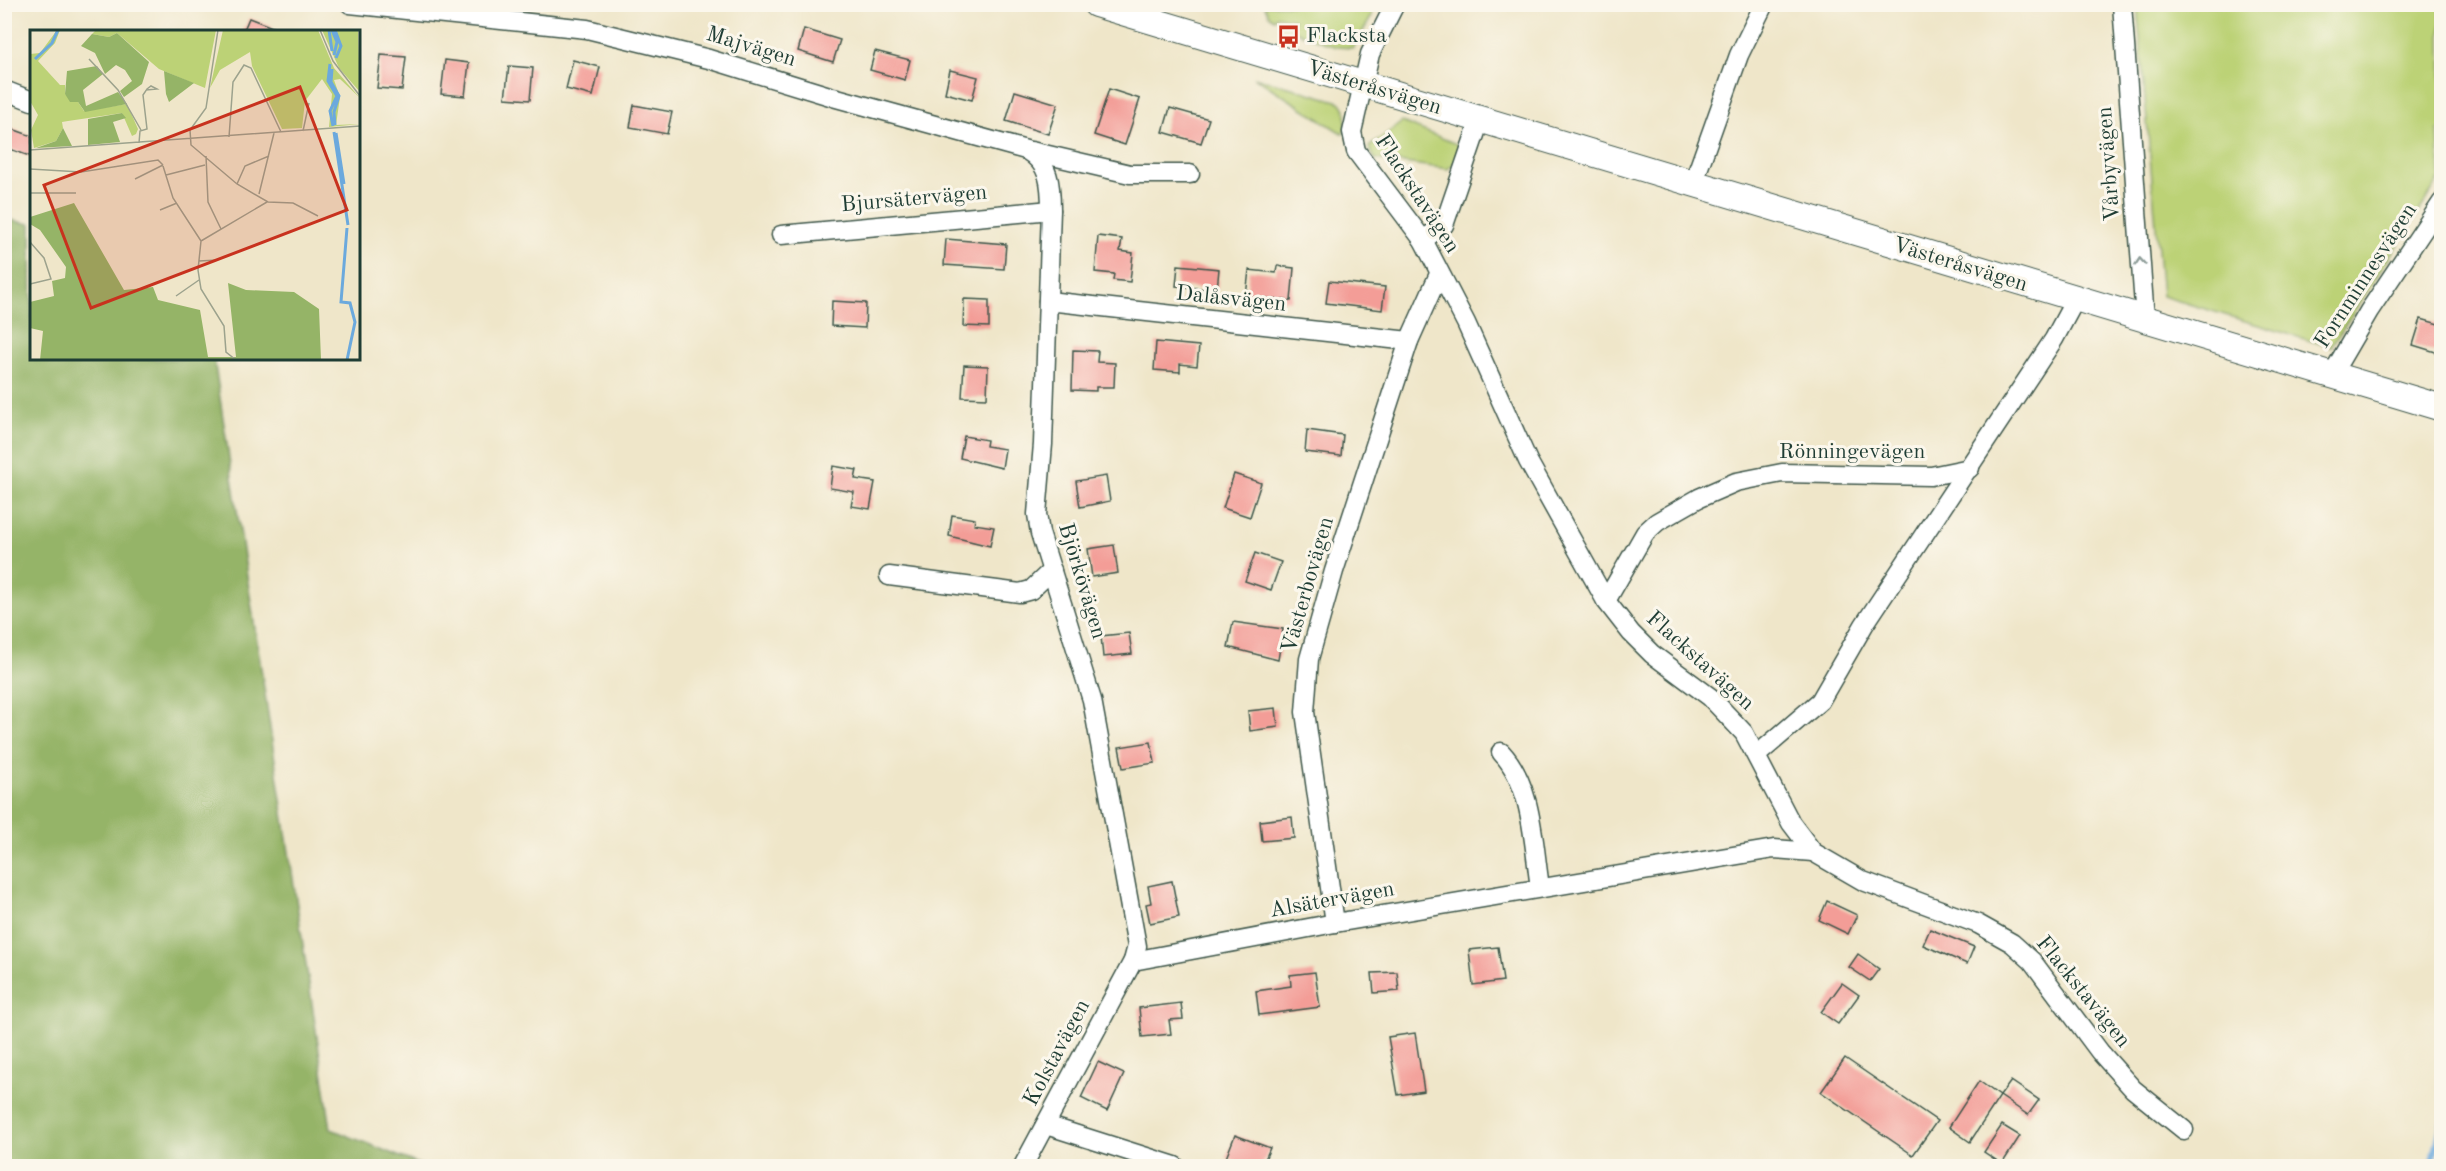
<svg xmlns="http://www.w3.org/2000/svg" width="2446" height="1171" font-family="'Old Standard TT',serif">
<rect width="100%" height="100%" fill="#fbf7ec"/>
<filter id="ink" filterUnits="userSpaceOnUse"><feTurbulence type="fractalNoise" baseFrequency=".0167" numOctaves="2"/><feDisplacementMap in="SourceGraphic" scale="12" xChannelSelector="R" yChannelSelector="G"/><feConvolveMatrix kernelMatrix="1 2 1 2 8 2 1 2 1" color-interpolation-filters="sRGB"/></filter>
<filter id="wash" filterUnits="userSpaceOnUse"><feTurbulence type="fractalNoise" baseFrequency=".008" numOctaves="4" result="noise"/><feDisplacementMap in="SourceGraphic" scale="24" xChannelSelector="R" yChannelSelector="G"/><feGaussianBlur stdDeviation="1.35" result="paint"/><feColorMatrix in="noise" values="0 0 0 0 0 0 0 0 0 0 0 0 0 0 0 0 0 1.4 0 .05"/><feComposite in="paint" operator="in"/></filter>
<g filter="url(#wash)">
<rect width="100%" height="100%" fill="#efe6c9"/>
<g fill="#bcd276" stroke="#6e8855" stroke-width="1.5">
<path d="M1264,5h107l1,11 -19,32 -17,-1 -44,-17 2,-11 -17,-3 -3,3 -5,-4z"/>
<path d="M2137,5h304l1,123 -4,2 2,49 -109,168 -169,-51z"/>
<path d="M1254,77l86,25c9,9 7,21 3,32z"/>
<path d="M1402,122l62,25 2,6 -18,16 -73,-10 -6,-12z"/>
</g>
<path fill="#95b467" stroke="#5a784e" stroke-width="1.5" d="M5,219l26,5 1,134 182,1 117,770 92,37h-418z"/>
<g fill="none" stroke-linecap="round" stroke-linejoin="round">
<path stroke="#6ba9dd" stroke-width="6" d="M2432,1166l10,-44"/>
</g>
<g id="blocks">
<g fill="#f39d97">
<path d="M249,18l23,9 -2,5h-27z"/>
<path d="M804,29l36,11 -7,22 -35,-11z"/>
<path d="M875,51l35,9 -5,20 -35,-10z"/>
<path d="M381,55l25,2 -4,33 -25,-2z"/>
<path d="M445,60l24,3 -4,33 -24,-2z"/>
<path d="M573,60l27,7 -7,29 -27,-7z"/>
<path d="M509,66l24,2 -3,32 -25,-2z"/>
<path d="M950,70l28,7 -6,23 -27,-7z"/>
<path d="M1109,89l31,10 -15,46 -31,-10z"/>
<path d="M1015,91l43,13 -10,30 -42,-13z"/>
<path d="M634,105l38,7 -5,22 -37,-7z"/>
<path d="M1170,108l39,11 -8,24 -38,-11z"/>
<path d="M4,126l28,10v21l-28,-10z"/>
<path d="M1098,236l24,3 -2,12 13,2 -3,29 -17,-2 1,-6 -19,-2z"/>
<path d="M946,239l60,5 -2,25 -60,-4z"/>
<path d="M1178,265l41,4 -2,21 -41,-4z"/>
<path d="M1277,266l17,2 -3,33 -45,-5 3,-26 27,3z"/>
<path d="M1329,281l56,6 -3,23 -56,-7z"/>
<path d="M964,299l25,1v27l-26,-1z"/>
<path d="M832,301l34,2 -1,25 -34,-2z"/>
<path d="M2421,319l21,6v29l-29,-9z"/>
<path d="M1156,342l43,4 -2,20 -17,-2v8l-26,-2z"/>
<path d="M1073,350l25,1 -1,11 18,1 -1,24h-18v4l-24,-1z"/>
<path d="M964,365l24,1 -1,32 -25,-1z"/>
<path d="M1307,430l36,5 -2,21 -36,-4z"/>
<path d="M964,436l23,4 -1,6 19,3 -3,19 -42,-10z"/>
<path d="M833,466l24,4 -2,9 20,3 -5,27 -19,-3 3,-14 -24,-4z"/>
<path d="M1234,474l27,9 -11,34 -27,-9z"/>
<path d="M1106,476l4,25 -30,6 -4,-26z"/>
<path d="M952,515l23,4 -1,5 20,3 -4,19 -41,-10z"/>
<path d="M1114,545l4,28 -26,4 -4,-28z"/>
<path d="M1255,553l26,9 -10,28 -26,-9z"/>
<path d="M1233,622l50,7 -5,31 -50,-13z"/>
<path d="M1129,633l3,21 -29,3 -2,-21z"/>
<path d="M1276,708l2,19 -28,4 -2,-20z"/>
<path d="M1151,742l4,21 -32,5 -4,-21z"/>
<path d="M1292,817l2,21 -32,3 -2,-20z"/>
<path d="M1172,881l7,36 -29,6 -4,-19 5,-1 -3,-17z"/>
<path d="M1827,901l30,14 -9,19 -29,-14z"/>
<path d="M1930,929l44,18 -7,17 -44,-19z"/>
<path d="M1498,947l5,34 -30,4 -4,-35z"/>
<path d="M1858,954l21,15 -9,12 -21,-14z"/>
<path d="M1315,972l5,35 -61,8 -3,-24 35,-5 -1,-11z"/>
<path d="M1397,972l2,19 -25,2 -2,-20z"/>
<path d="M1842,983l17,12 -21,29 -17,-12z"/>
<path d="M1181,1003l2,16 -14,1 2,14 -29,3 -3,-29z"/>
<path d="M1415,1033l9,58 -26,4 -10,-58z"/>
<path d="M1845,1058l92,63 -24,34 -92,-63z"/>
<path d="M1098,1062l26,12 -17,37 -26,-13z"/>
<path d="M1979,1081l21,15 11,-15 28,19 -11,15 -28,-19 -30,46 -21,-15z"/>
<path d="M2002,1125l18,11 -18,28 -18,-12z"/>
<path d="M1235,1135l35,13 -8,18h-16l-20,-8z"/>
</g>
</g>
</g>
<g filter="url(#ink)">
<use href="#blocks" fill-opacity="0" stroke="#3e564a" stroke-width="1.5"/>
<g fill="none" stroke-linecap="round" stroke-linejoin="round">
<defs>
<g id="street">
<path d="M350,4l237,25 122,30 124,38 193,53c24,14 25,34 25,60l-8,234 -6,70 3,19 52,167 45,246 -4,15 -110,205"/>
<path d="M1395,4l-25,50 -18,78 4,19 67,89 43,83 62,138 78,140 25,32 21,21 58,43 34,36 47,90 22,29 50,29 115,43 34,19 20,18 68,91 33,37 51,41"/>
<path d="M2122,4l23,316"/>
<path d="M4,90l28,11"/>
<path d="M1031,151l99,23h60"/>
<path d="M1693,184l46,-129 25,-51"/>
<path d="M781,235l270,-25"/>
<path d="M1423,240l21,-15 36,-105"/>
<path d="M1048,301l361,40"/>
<path d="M2331,376l38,-65 73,-109"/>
<path d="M889,576l131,17 11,-3 21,-20"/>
<path d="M1606,601l39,-68 12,-11 42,-24 37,-16 46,-9 149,3 39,-8"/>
<path d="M1501,752c32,34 32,91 39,135"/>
<path d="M1757,755l63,-54 44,-76 190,-286 21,-39"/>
<path d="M1335,923l-30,-211 4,-53 25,-88 75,-230 30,-67"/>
<path d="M1133,961l202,-38 439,-74 39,3"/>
<path d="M1046,1125l129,41"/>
</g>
<path id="secondary" d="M1096,4l1346,404"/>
</defs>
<use href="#street" stroke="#3e564a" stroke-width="21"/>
<use href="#secondary" stroke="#3e564a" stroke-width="28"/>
<use href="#street" stroke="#fff" stroke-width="18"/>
<use href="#secondary" stroke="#fff" stroke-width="26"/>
</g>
<defs><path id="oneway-chevron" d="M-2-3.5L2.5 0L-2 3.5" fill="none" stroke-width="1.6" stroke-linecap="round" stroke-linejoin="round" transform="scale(1.5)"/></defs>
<use stroke="#8f9e9a" href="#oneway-chevron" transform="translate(2140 262) rotate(-94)"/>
</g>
<defs>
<symbol id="bus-bare" viewBox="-9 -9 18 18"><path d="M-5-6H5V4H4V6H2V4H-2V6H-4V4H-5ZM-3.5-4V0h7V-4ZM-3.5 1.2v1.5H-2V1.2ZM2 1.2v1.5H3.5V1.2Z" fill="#c8321e" stroke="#fbf7ec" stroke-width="2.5" paint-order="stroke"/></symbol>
</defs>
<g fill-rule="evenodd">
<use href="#bus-bare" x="1272" y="20" width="33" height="33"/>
</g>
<g text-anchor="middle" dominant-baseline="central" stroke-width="6" stroke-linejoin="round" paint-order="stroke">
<g font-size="22" fill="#1f3d34" stroke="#fbf7ec" text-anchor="start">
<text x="1306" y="36">Flacksta</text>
</g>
<g font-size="22" fill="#1f3d34" stroke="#fbf7ec">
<text transform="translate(751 47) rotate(17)">Majvägen</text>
<text transform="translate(1374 88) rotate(17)">Västeråsvägen</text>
<text transform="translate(2109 164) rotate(-94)">Vårbyvägen</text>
<text transform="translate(1417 194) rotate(57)">Flackstavägen</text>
<text transform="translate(914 199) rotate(-5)">Bjursätervägen</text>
<text transform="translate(1960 265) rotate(17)">Västeråsvägen</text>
<text transform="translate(2366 276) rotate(-57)">Fornminnesvägen</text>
<text transform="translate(1231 299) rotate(6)">Dalåsvägen</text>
<text x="1852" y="452">Rönningevägen</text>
<text transform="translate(1082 581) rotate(73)">Björkövägen</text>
<text transform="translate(1308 585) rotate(-74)">Västerbovägen</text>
<text transform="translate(1700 661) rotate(42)">Flackstavägen</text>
<text transform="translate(1332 900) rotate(-10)">Alsätervägen</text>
<text transform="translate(2083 992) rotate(51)">Flackstavägen</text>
<text transform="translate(1057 1053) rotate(-62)">Kolstavägen</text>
</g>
</g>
<g transform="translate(30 30)">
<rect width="330" height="330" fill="#efe6c9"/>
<path d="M27,0h3l-5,13 -17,18 22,24h5v9l13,8 6,9 43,-7 11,25 -2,5 -4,2 -10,-23 -54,8 -6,1 1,6 -7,13 -22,7 -3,-18 7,-15 -8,-14v-47l10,-1zM66,0h120l-11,58 -46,-19 -42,-36 -8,4 -17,-3zM193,0h95l16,38 26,30 -20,-19 -6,1 6,17 -4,28 24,-1 -31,3 3,-33 -10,-15 -17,22 -3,27 -20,1 -30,-63 -2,-14 -30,18 -10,18zM292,0h36l2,62 -21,-24z" fill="#bcd276"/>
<path d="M87,3l32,29 -7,22 -18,13 -4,-6 12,-10 -7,-11 -9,-5 -11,9 -10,-21 -14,-7 11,-12 17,3zM67,36l6,8 -20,16 3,16 32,-14 9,12 -42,8 -7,-10h-8l-5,-8 2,-23zM134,41l30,12 -25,19 -3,-8zM92,83l4,5 -13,4 7,20 -32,3v-26zM33,98l9,18 -36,2 20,-7zM44,173l50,87 29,-3 5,13 42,10 8,47h28l-8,-74 18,7 48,2 25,17 2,51h-281l3,-29 -13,-3v-26l24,-6 -2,-15 13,-3 1,-11 -26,-37 -10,-6v-7z" fill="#95b467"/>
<path fill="none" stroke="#6ba9dd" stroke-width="3" d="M299,0l3,21M302,0l5,12 -3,13M305,0l6,16 -5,12M5,29l17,-16 6,-13M300,34l-2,17 9,15 -7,15 3,15M302,39l-1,13 8,14 -5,16 1,13M304,102l14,93M306,103l8,51M317,198l-6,74 9,1 5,19 -8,38"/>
<path fill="none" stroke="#9ca28d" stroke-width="1.5" d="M188,0l-12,78 -16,22 1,15 46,39 31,18 25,1 25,13M290,0l13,31 27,35M59,29l29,31 23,40M273,101l6,-28M199,107l4,-55 11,-17 7,3 30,64M109,113l1,-12 7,-2 -4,-34 4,-6 4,-3 6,3 -11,1M0,120l330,-24M176,126l2,46 13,27M133,136l10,32 28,43M0,139l51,3 77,-12 5,5M136,145l39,-10M105,149l28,-14M207,154l8,-18 24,-10M0,163h46M229,164l15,-61M130,180l17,-7M171,211l-3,29 3,19 23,37 2,26 10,8M171,211l66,-39M0,212l14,16 7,21 -21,5M169,231l18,-1M146,266l23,-16"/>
<path fill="#c8321e" fill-opacity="0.15" stroke="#c8321e" stroke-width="3" d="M270,57l47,123 -256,98 -47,-123z"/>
<rect width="330" height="330" fill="none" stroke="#1f3d34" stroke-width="3"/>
</g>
<rect width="2446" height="1171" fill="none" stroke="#fbf7ec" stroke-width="24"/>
</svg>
